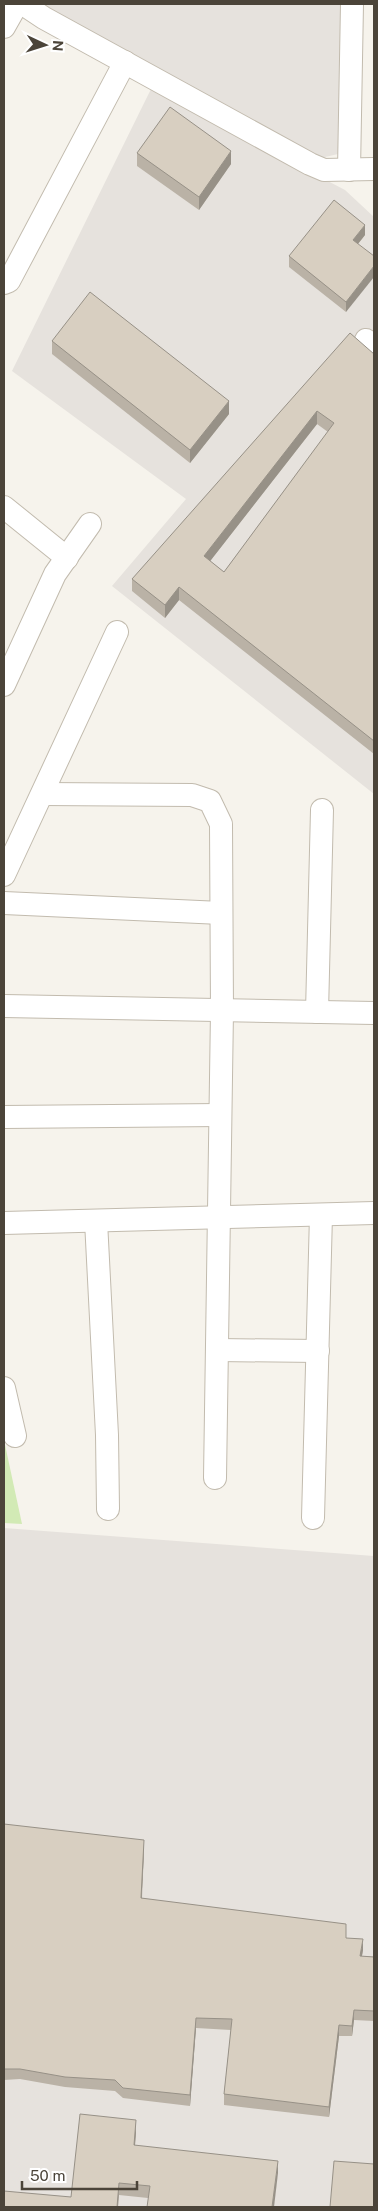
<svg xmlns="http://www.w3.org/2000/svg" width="378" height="2211" font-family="'Public Sans',sans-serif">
<rect width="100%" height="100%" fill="#f6f3ec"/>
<g fill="#e6e2dd">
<path d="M31,4h313l-6,150 -17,4z"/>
<path d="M151,89l194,101 29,27v577l-262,-208 74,-87 -174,-128z"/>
<path d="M4,1528l370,28v651h-370z"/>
</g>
<path fill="#d2eab5" d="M4,1440l18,84 -18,-1z"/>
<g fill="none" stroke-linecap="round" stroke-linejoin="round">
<defs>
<g id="minor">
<path d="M23,4l21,14 266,146 14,6 50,-1"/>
<path d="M4,27l13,-23"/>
<path d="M349,170l3,-166"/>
<path d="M4,283l5,-2 116,-219"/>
<path d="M366,340l8,6"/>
<path d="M4,507l63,51"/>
<path d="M4,685l51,-111 35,-50"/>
<path d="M43,794l149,1 18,6 11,23 1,187 -7,467"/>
<path d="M4,875l113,-243"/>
<path d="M4,903l217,10"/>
<path d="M4,1006l370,7"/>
<path d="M317,1012l5,-202"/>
<path d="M4,1117l216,-2"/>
<path d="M96,1221l11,214 1,74"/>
<path d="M4,1223l370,-10"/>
<path d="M217,1350l101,1"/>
<path d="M4,1388l11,48"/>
<path d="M313,1518l8,-303"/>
</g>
</defs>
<use href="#minor" stroke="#c2bbae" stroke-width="24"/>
<use href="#minor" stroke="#fff" stroke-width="22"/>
</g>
<g fill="#bab2a6" fill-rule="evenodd">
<path d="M137,153l94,11 -32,46 -62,-44z"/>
<path d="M365,235l-7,9 -12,68 -57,-45v-11z"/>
<path d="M52,341l177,73 -39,49 -138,-109z"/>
<path d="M374,354v400l-195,-154 -14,18 -33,-27v-12zM317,424l11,8 -104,140 -14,-11z"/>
<path d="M4,1824l140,27 -2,47 204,40 17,12 -1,6 12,1v64l-20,-1 -2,16h-13l-10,81 -105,-12v-11l7,-64 -35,-2 -6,78 -67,-8 -8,-7 -50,-4 -45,-8 -16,1z"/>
<path d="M136,2132l-1,13 143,28 -130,25 -29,-3 -1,12h-114l67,-10z"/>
</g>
<g fill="#979187">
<path d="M231,151v13l-32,46v-13z"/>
<path d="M365,225v10l-12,15v-10z"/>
<path d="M374,266v11l-28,35v-10z"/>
<path d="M229,401v13l-39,49v-13z"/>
<path d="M317,411v13l-113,145v-13z"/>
<path d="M179,587v13l-14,18v-13z"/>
<path d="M144,1840v11l-3,57v-10z"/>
<path d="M363,1939v11l-3,16v-10z"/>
<path d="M354,2010v10l-2,16v-10z"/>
<path d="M196,2018v10l-6,78v-11z"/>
<path d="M339,2025v11l-10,81v-10z"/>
<path d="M136,2120v12l-2,25v-12z"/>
<path d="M278,2161v12l-4,34h-2z"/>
<path d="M119,2183l-1,24h-1z"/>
</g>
<g fill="#d8cfc1" stroke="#979187" fill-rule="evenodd">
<path d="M170,107l61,44 -32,46 -62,-44z"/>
<path d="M334,200l31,25 -12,15 21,16v10l-28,36 -57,-46z"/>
<path d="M90,292l139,109 -39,49 -138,-109z"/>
<path d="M350,333l24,21v387l-195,-154 -14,18 -33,-26zM317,411l17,12 -110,149 -20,-16z"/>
<path d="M4,1824l140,16 -3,58 205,26v14l17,1 -3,17 14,1v54l-20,-1 -2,16 -13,-1 -10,82 -105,-13 8,-75 -36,-1 -6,77 -67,-7 -8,-8 -50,-3 -45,-8h-16z"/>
<path d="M80,2114l56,6 -2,25 144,16 -6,46h-125l3,-21 -31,-3 -2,24h-113v-16l67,6z"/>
<path d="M334,2161l40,3v43h-44z"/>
</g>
<rect width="378" height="2211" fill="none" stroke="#4b4439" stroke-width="10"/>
<g transform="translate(45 45) rotate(94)" stroke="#ffffff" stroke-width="4" paint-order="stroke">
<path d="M0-4L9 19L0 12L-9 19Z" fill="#4b4439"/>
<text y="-8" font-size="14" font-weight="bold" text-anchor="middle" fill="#4b4439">N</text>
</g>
<path d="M22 2181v8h115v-8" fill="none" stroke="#4b4439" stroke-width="2.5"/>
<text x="30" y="2181" font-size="15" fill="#4b4439" stroke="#ffffff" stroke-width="4" paint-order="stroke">50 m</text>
</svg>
